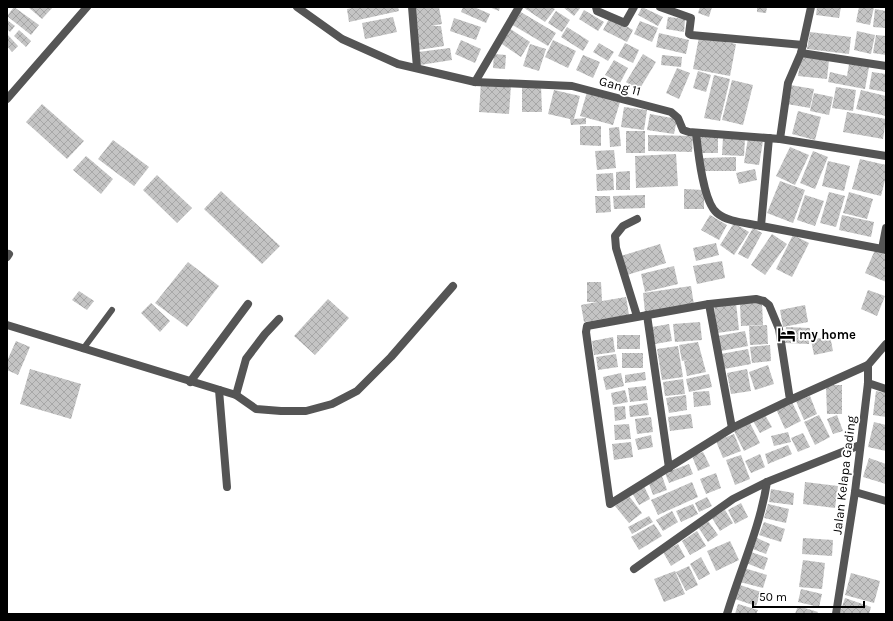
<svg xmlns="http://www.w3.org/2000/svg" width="893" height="621" font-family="Karla,sans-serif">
<defs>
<pattern id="building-cross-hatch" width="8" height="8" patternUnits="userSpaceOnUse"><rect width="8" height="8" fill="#c4c4c4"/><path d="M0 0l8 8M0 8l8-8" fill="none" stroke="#a7a7a7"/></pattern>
</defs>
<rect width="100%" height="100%" fill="#fff"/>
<g fill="url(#building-cross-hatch)">
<path d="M14,7l25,18 -8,10 -24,-19z"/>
<path d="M28,7h25l-11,12z"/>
<path d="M357,7h41l1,4 -50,11 -2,-13z"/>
<path d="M439,7l3,17 -11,2h10l3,20 -26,4 -3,-21h3l-4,-21z"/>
<path d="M463,7h11l16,7 -4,9 -25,-11z"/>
<path d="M489,7h11l-1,4z"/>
<path d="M523,7h29l3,2 -10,13z"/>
<path d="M563,7h18l-7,9z"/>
<path d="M642,7l21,10 -5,9 -20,-11z"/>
<path d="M700,7h12l-3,10 -11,-4z"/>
<path d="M757,7h10l-1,6 -9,-1z"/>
<path d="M817,7h24l-2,11 -23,-3z"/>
<path d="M859,7h15l-4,18 -14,-3z"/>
<path d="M875,9l11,2v17l-13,-1z"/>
<path d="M584,10l20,12 -6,9 -19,-12z"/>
<path d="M519,11l37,22 -8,13 -37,-22z"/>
<path d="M556,11l14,9 -8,12 -14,-9z"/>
<path d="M393,17l4,15 -32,7 -3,-16z"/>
<path d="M610,17l23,13 -6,12 -24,-12z"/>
<path d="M668,17l17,2 -1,13 -18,-3z"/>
<path d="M454,18l27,9 -5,13 -26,-9z"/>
<path d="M7,20l8,6 -5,6 -3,-3z"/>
<path d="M640,21l18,7 -6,14 -18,-8z"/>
<path d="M567,27l22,14 -6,10 -22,-14z"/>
<path d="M509,28l21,14 -9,15 -22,-15z"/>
<path d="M19,30l12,11 -5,6 -12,-11z"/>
<path d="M857,31l18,4 -4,19 -17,-4z"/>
<path d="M810,32l41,5 -2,17 -42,-5z"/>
<path d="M659,33l30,7 -3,14 -30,-7z"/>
<path d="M7,34l11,12 -6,6 -5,-6z"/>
<path d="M876,35l10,1v19l-13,-2z"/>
<path d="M699,37l37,7 -6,32 -37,-7z"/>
<path d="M461,40l20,9 -6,14 -20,-9z"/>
<path d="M553,40l23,11 -8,17 -23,-11z"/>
<path d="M599,43l15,9 -6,9 -15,-9z"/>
<path d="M625,43l14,7 -6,13 -15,-7z"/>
<path d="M530,44l16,5 -7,22 -16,-5z"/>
<path d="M450,48l2,12 -32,5 -2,-13z"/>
<path d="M494,54l12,1 -1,14 -12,-1z"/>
<path d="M643,54l13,8 -17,28 -13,-8z"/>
<path d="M583,55l17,7 -7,16 -17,-8z"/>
<path d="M662,55l20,2 -1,10 -20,-2z"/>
<path d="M801,57l28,3 -2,19 -29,-3z"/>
<path d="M614,60l14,8 -8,15 -15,-8z"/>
<path d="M849,64l20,3 -4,22 -37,-7 2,-10 17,4z"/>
<path d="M677,68l13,5 -11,26 -13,-6z"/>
<path d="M698,71l13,4 -5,17 -13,-4z"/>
<path d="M872,72l14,2v18l-17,-3z"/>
<path d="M714,75l16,4 -10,42 -16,-3z"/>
<path d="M732,80l21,5 -10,40 -21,-5z"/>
<path d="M481,83l30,2 -2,29 -30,-2z"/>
<path d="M790,85l24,4 -4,19 -23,-4z"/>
<path d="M522,86h19l1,26h-20z"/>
<path d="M836,87l20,3 -3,21 -21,-3z"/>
<path d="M554,90l26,6 -6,23 12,-1v6l-15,1 -1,-6 -22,-5z"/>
<path d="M861,90l25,6v20l-30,-7z"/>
<path d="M587,92l33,10 -7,23 -33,-9z"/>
<path d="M814,93l19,4 -4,18 -19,-4z"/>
<path d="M42,104l42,37 -17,18 -41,-37z"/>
<path d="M624,107l23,3 -3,20 -23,-3z"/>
<path d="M798,111l23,6 -6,23 -23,-6z"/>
<path d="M847,112l39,7 -3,20 -40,-7z"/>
<path d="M650,114l27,5 -3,15 -27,-4z"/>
<path d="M580,126h21v20l-21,-1z"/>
<path d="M619,127l2,19 -11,1 -1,-19z"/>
<rect x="626" y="131" width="19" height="22"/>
<path d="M648,135l45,1 -1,16 -44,-1z"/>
<path d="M700,136h18v17h-19z"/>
<path d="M723,137l22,1 -1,18 -22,-1z"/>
<path d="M748,138l15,3 -4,24 -15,-2z"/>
<path d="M113,140l36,27 -15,19 -36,-27z"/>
<path d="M790,147l19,8 -14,30 -19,-9z"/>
<path d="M614,150l2,18 -19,2 -2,-19z"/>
<path d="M813,151l15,6 -13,32 -15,-6z"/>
<path d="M676,154l2,32 -42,2 -1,-32z"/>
<path d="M86,156l27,23 -12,15 -28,-24z"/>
<path d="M736,157v14h-33v-13z"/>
<path d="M860,159l26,6v11l-5,20 -29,-7z"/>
<path d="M828,161l22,5 -6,25 -22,-5z"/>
<path d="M755,169l2,11 -18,4 -3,-11z"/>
<path d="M630,171v19h-14v-18z"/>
<path d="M613,173l1,17 -17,1 -1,-17z"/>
<path d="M157,175l35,33 -15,15 -34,-33z"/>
<path d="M780,181l25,9 -12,33 -26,-10z"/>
<path d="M684,189l20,1v19h-20z"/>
<path d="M221,191l59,55 -18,18 -58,-55z"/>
<path d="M829,192l16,4 -9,31 -16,-4z"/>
<path d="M849,192l24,7 -6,20 -24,-6z"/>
<path d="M645,195v13l-31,1 -1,-13z"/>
<path d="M805,195l19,6 -9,25 -18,-6z"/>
<path d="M595,196h15l1,16 -15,1z"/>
<path d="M710,215l17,10 -8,15 -18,-10z"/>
<path d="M842,215l32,7 -3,15 -32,-7z"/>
<path d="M734,223l15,9 -15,23 -14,-10z"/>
<path d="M753,228l9,5 -14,26 -10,-5z"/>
<path d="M772,234l15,10 -22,31 -14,-10z"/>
<path d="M793,235l16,8 -17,34 -16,-8z"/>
<path d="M716,243l3,12 -23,6 -3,-13z"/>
<path d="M660,244l6,19 -39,12 -6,-19z"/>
<path d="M875,250l11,5v27l-21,-9z"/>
<path d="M722,261l3,17 -28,6 -4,-18z"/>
<path d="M188,262l31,24 -32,41 -32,-24z"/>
<path d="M674,266l4,18 -33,8 -4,-18z"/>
<path d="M587,282h14l1,19 24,-4 3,18 -45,7 -3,-17 16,-3h-10z"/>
<path d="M691,286l3,19 -49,7 -2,-19z"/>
<path d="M868,290l17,6 -8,20 -16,-7z"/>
<path d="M79,291l15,10 -7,9 -15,-10z"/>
<path d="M328,299l21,19 -34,37 -21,-19z"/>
<path d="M762,302l1,23 -22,1 -1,-23z"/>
<path d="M151,303l19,18 -10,11 -19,-19z"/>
<path d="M736,303l3,27 -22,3 -3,-28z"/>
<path d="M805,305l3,17 -25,5 -3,-17z"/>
<path d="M700,322l2,18 -27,2 -2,-18z"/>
<path d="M669,324l3,17 -17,3 -3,-17z"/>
<path d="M767,325l1,19 -18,1 -1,-19z"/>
<path d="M786,327l24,1 -1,16 -24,-1z"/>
<path d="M745,331l3,15 -27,5 -3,-15z"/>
<rect x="617" y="335" width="23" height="14"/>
<path d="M830,336l3,15 -19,4 -3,-15z"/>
<path d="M613,337l2,15 -21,3 -2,-14z"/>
<path d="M16,341l14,6 -12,28 -11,-5v-9z"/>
<path d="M698,342l8,30 -19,4 -3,-15 16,-3 -18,3 -3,-16z"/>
<path d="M770,345l1,16 -19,2 -2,-16z"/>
<path d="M678,346l5,31 -21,3 -5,-31z"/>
<path d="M748,349l3,15 -27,5 -3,-15z"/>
<rect x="622" y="353" width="21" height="15"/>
<path d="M616,354l2,13 -20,3 -2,-13z"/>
<path d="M768,365l6,19 -19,6 -6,-18z"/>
<path d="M30,369l51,15 -10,35 -51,-15z"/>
<path d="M747,369l4,22 -20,3 -4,-21z"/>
<path d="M645,372l1,8 -21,3v-8z"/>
<path d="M621,373l3,13 -18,4 -3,-13z"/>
<path d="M709,374l3,13 -23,5 -3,-13z"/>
<path d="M683,379l2,15 -20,2 -2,-14z"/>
<path d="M826,385h16v29h-15z"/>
<path d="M646,386l2,14 -18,2 -2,-14z"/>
<path d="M625,390l3,12 -15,3 -2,-12z"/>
<path d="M709,391l2,14 -17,2 -1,-15z"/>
<path d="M876,391l10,2v24l-13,-2z"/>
<path d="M686,395l1,15 -18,3 -3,-15z"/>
<path d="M810,396l7,18 -13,6 -8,-19z"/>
<path d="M792,402l9,19 -16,8 -9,-20z"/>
<path d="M647,403l2,12 -19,2 -1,-11z"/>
<path d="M625,406l1,13 -11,2 -1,-14z"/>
<path d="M691,414l2,14 -23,3 -2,-14z"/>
<path d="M765,415l7,12 -12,6 -7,-12z"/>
<path d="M819,415l11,22 -15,8 -11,-23z"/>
<path d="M837,415l6,16 -10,3 -6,-15z"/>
<path d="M651,417l2,15 -16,2 -2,-15z"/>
<path d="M874,422l12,3v26l-18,-4z"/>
<path d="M750,423l10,20 -16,8 -10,-20z"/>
<path d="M629,424l2,15 -16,1 -1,-15z"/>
<path d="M788,432l3,10 -17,4 -3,-10z"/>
<path d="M803,433l7,14 -12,5 -7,-14z"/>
<path d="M734,434l7,17 -18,7 -7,-17z"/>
<path d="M651,435l2,12 -15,3 -3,-11z"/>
<path d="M631,442l2,15 -19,3 -2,-16z"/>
<path d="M788,445l4,9 -24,10 -3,-10z"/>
<path d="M703,452l7,14 -12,5 -6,-15z"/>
<path d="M760,454l5,13 -14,6 -6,-12z"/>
<path d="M741,455l9,24 -15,6 -9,-25z"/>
<path d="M869,458l17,6v20l-23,-7z"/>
<path d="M689,464l4,10 -24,9 -4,-10z"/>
<path d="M716,473l5,15 -15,6 -6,-15z"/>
<path d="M662,476l5,14 -14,5 -5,-14z"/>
<path d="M692,482l6,15 -40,18 -7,-15z"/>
<path d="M805,482l33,4 -3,22 -32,-4z"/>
<path d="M644,486l6,13 -11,6 -7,-12z"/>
<path d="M771,489l23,4 -1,12 -24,-3z"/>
<path d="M629,496l13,17 -13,10 -14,-17z"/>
<path d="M707,497l5,9 -13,6 -4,-9z"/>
<path d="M741,503l7,14 -13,7 -7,-14z"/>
<path d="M693,504l5,10 -17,8 -5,-11z"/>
<path d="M768,504l21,5 -3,14 -22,-5z"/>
<path d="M725,510l8,13 -13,8 -8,-13z"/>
<path d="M672,511l6,11 -15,9 -7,-11z"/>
<path d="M649,516l4,6 -21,12 -4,-7z"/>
<path d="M708,521l10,14 -10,7 -10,-15z"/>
<path d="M764,522l21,7 -4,13 -22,-7z"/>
<path d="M654,524l8,12 -23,14 -8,-13z"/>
<path d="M697,531l9,15 -16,9 -8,-14z"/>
<path d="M757,538l13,6 -4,10 -13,-5z"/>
<path d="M803,538l30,2 -1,16 -30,-2z"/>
<path d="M730,541l9,19 -23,11 -9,-20z"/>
<path d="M678,544l7,13 -14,9 -8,-14z"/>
<path d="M751,552l17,6 -4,12 -18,-7z"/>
<path d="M701,557l9,17 -11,6 -9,-16z"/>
<path d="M803,560l22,3 -3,26 -23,-2z"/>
<path d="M689,566l9,19 -12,6 -10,-19z"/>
<path d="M744,568l23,7 -4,13 -23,-6z"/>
<path d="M675,571l10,23 -21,8 -10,-23z"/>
<path d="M851,573l29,8 -6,22 -29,-8z"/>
<path d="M740,585l21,7 -5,14 -21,-7z"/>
<path d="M801,589l21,5 -3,13 -21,-5z"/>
<path d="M845,598l26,9 -2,7 -29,-1z"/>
<path d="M738,604l20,6 -2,4h-21z"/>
<path d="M798,606l20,6 -1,2h-22z"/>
</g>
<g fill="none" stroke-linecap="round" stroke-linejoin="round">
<path stroke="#555" stroke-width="6" d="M83,349l29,-39"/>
<g stroke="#555" stroke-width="8">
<path d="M297,7l45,32 56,25 77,18 97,4 99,26 7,6 5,12 6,2 91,7 106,17"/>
<path d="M412,7l5,61"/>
<path d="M596,7l1,4 28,12 9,-16"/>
<path d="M660,7l31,11 -2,16 2,1 112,10"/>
<path d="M801,53l85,13"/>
<path d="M475,82l44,-75"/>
<path d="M7,99l80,-92"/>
<path d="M696,133c2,18 7,69 21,80 10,9 31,10 44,13"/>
<path d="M769,138l-8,88 121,23"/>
<path d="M780,139l8,-56 13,-30 10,-46"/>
<path d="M637,219l-14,7 -8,10 1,12 21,68"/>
<path d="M886,250l-4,-1 4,-21"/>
<path d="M7,257l2,-3"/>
<path d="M709,304l23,124"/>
<path d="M647,315l22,153"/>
<path d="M7,325l229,70 20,14 25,2h25l26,-7 25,-13 34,-34 62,-71"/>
<path d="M190,382l58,-78"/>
<path d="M868,383l18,6"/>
<path d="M219,390l8,97"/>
<path d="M236,395l10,-36 19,-25 14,-15"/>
<path d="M790,400l-11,-71 -10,-24 -5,-4 -8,-2 -47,5 -122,22 -1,6 24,172 122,-76 58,-28 78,-35"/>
<path d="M855,492l31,9"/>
<path d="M634,569l99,-70 34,-17 93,-37"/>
<path d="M727,614c13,-44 33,-86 40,-132"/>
<path d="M836,614l19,-122 13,-109v-18l18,-21"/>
</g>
</g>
<defs>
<symbol id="hotel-bare" viewBox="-9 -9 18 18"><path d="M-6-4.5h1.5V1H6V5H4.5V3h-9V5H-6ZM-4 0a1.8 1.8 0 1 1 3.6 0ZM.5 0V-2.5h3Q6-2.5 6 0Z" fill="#000" stroke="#fff" stroke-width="2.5" paint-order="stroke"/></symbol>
</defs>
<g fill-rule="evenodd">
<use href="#hotel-bare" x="774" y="322" width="25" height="25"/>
</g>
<g text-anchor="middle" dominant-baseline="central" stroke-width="3.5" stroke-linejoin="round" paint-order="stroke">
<g font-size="13" fill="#000" stroke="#fff">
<text transform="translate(620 86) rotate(15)">Gang 11</text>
<text transform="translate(844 475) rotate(-83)">Jalan Kelapa Gading</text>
</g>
<g font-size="13" font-weight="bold" fill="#000" stroke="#fff" text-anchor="start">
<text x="799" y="334">my home</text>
</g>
</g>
<rect width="893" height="621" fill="none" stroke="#000000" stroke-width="16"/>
<path d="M753 601v6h111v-6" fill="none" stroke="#000000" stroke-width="2"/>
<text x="759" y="601" font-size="12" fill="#000000" stroke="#ffffff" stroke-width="3" paint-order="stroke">50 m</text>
</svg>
